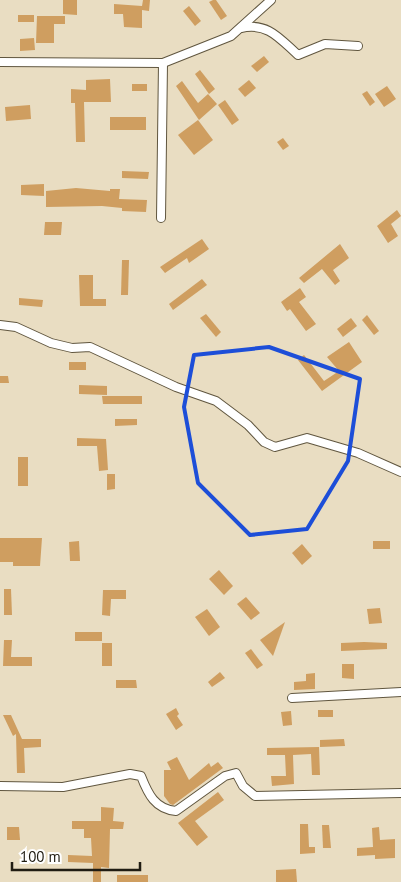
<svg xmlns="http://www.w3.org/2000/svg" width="401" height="882" font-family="'PT Sans',sans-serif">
<rect width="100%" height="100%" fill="#e9ddc2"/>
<g fill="#cf9e60">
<path d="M63,0h14v15l-14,-1z"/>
<path d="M143,0h7l-1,11 -7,-1v18l-18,-1 -1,-13h-9v-10l28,2z"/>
<path d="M213,0h3l11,16 -6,4 -12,-18z"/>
<path d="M189,6l12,15 -6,5 -12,-15z"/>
<rect x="18" y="15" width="16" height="7"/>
<path d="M37,16h28v8h-11v19h-18z"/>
<path d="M34,38l1,12 -15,1v-12z"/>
<path d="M264,56l5,6 -12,10 -6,-6z"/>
<path d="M200,70l15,19 -6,5 -14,-20z"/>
<path d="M110,79l1,23h-27l1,40h-9l-1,-39h-4v-14l15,1v-10z"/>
<path d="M249,80l7,8 -11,9 -7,-8z"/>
<path d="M182,81l16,22 10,-9 9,10 -18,16 -23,-34z"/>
<rect x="132" y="84" width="15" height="7"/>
<path d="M387,86l9,13 -12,8 -9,-13z"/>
<path d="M367,91l8,11 -5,4 -8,-12z"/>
<path d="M225,100l14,20 -7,5 -14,-20z"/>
<path d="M30,105l1,14 -25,2 -1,-14z"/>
<rect x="110" y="117" width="36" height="13"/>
<path d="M198,120l15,20 -19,15 -16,-20z"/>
<path d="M283,138l6,8 -6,4 -6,-8z"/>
<path d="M122,171l27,1 -1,7 -26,-1z"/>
<path d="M44,184v12l-23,-1v-10z"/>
<path d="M76,188l34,3v-2h10l-1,10 28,1 -1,12 -24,-1v-3l-20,-2 -56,1v-16z"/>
<path d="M397,210l4,6 -10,8 7,12 -10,7 -11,-17z"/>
<path d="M45,222h17l-1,13h-17z"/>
<path d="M202,239l7,10 -20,14 -2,-5 -22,15 -5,-6z"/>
<path d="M340,244l9,14 -16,12 7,11 -5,4 -13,-16 -18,14 -5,-5z"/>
<path d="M122,260h7l-1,35h-7z"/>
<path d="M79,275h14v24h13v7h-26z"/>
<path d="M202,279l5,6 -34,25 -4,-6z"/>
<path d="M300,288l6,9 -7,5 17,22 -10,7 -16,-22 -3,2 -6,-9z"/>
<path d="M19,298l24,2 -1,7 -23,-2z"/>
<path d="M206,314l15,18 -5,5 -16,-19z"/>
<path d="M367,315l12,16 -5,4 -12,-15z"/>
<path d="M351,318l6,8 -14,11 -6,-8z"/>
<path d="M349,342l13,20 -40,29 -24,-31 6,-5 20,26 15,-10 -12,-14z"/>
<rect x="69" y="362" width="17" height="8"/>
<path d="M0,376h8l1,7h-9z"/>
<path d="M79,385l28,1v9l-28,-1z"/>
<path d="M102,396h40v8h-39z"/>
<path d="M115,419h22v6l-22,1z"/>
<path d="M77,438l29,1 2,31 -9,1 -2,-25h-20z"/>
<rect x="18" y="457" width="10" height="29"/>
<path d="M107,474h8v15l-8,1z"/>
<path d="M0,538h42l-2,28h-27v-4h-13z"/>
<path d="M79,541l1,20h-10l-1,-19z"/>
<rect x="373" y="541" width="17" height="8"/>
<path d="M302,544l10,12 -10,9 -10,-12z"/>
<path d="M219,570l14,16 -9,9 -15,-16z"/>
<path d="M4,589h7l1,26h-8z"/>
<path d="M103,590h23v9h-15l-1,17 -8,-1z"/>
<path d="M246,597l14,16 -9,7 -14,-16z"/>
<path d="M380,608l2,15 -13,1 -2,-15z"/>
<path d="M207,609l13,18 -11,9 -14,-19z"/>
<path d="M285,622l-12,34 -13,-16z"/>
<rect x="75" y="632" width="27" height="9"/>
<path d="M4,640h8l-1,17h21v9h-29z"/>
<path d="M364,642l23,1v6l-46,2v-8z"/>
<rect x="102" y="643" width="10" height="23"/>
<path d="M251,649l12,16 -6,4 -12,-16z"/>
<path d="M342,664h12v15l-12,-1z"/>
<path d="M220,672l5,6 -13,9 -4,-5z"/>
<path d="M315,673v16l-21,1v-8l12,-1v-7z"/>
<path d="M116,680h20l1,8h-21z"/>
<path d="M176,708l3,6 -2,2 6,9 -7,5 -10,-16z"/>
<rect x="318" y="710" width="15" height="7"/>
<path d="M291,711l1,14 -9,1 -2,-14z"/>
<path d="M3,715h8l11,24h19v8l-17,1 1,25h-8l-1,-39 -3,2z"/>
<path d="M344,739l1,7 -25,1v-7z"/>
<path d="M319,747l1,28h-8l-1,-21 -18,1 1,29 -22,2 -1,-10h15l-1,-21h-18v-7z"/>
<path d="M177,757l12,23 20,-17 2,4 7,-5 5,6 -50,37 -3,-1 -6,-8v-26h7l-4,-8z"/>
<path d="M218,792l6,8 -29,21 13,16 -11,9 -19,-23z"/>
<path d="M101,807l13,1 -1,13 11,1 -1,7h-13l-1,39 -8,-1v15h-8v-19l-25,-1v-7l24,1 -1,-18h-7v-9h-12v-8h29z"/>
<path d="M300,824h8l1,23h6v6l-15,1z"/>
<path d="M322,825h7l2,23h-8z"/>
<path d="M7,827h12l1,13h-13z"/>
<path d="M379,827l1,13 15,-1v19l-20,1v-4l-18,1v-8l16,-1 -1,-19z"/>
<path d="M296,869l1,13h-21v-12z"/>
<rect x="117" y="875" width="31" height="7"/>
</g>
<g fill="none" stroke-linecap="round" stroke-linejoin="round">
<defs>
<g id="minor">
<path d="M241,28c27,-6 39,11 57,27l27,-11 33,2"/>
<path d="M0,62l163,1 68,-27 40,-36"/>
<path d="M161,218l2,-155"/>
<path d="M0,325l16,2 35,16 21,5 18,-1 86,40 40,14 32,24 16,17 11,5 32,-9 51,15 43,19"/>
<path d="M292,698l109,-6"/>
<path d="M0,786l63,1 67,-13 11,2c7,18 14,33 35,35l49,-35 11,-3 7,13 12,10 146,-3"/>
</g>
</defs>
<use href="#minor" stroke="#60563f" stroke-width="10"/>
<use href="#minor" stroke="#fff" stroke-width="8"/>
</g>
<path fill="none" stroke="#1d4ed8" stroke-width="4" stroke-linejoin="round" d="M269,347l91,32 -12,82 -41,68 -57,6 -52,-52 -14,-76 10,-52z"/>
<path d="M12 862v8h128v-8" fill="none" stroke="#201c12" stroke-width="2.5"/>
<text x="20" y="862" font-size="15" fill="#201c12" stroke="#ffffff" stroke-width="4" paint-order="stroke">100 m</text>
</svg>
